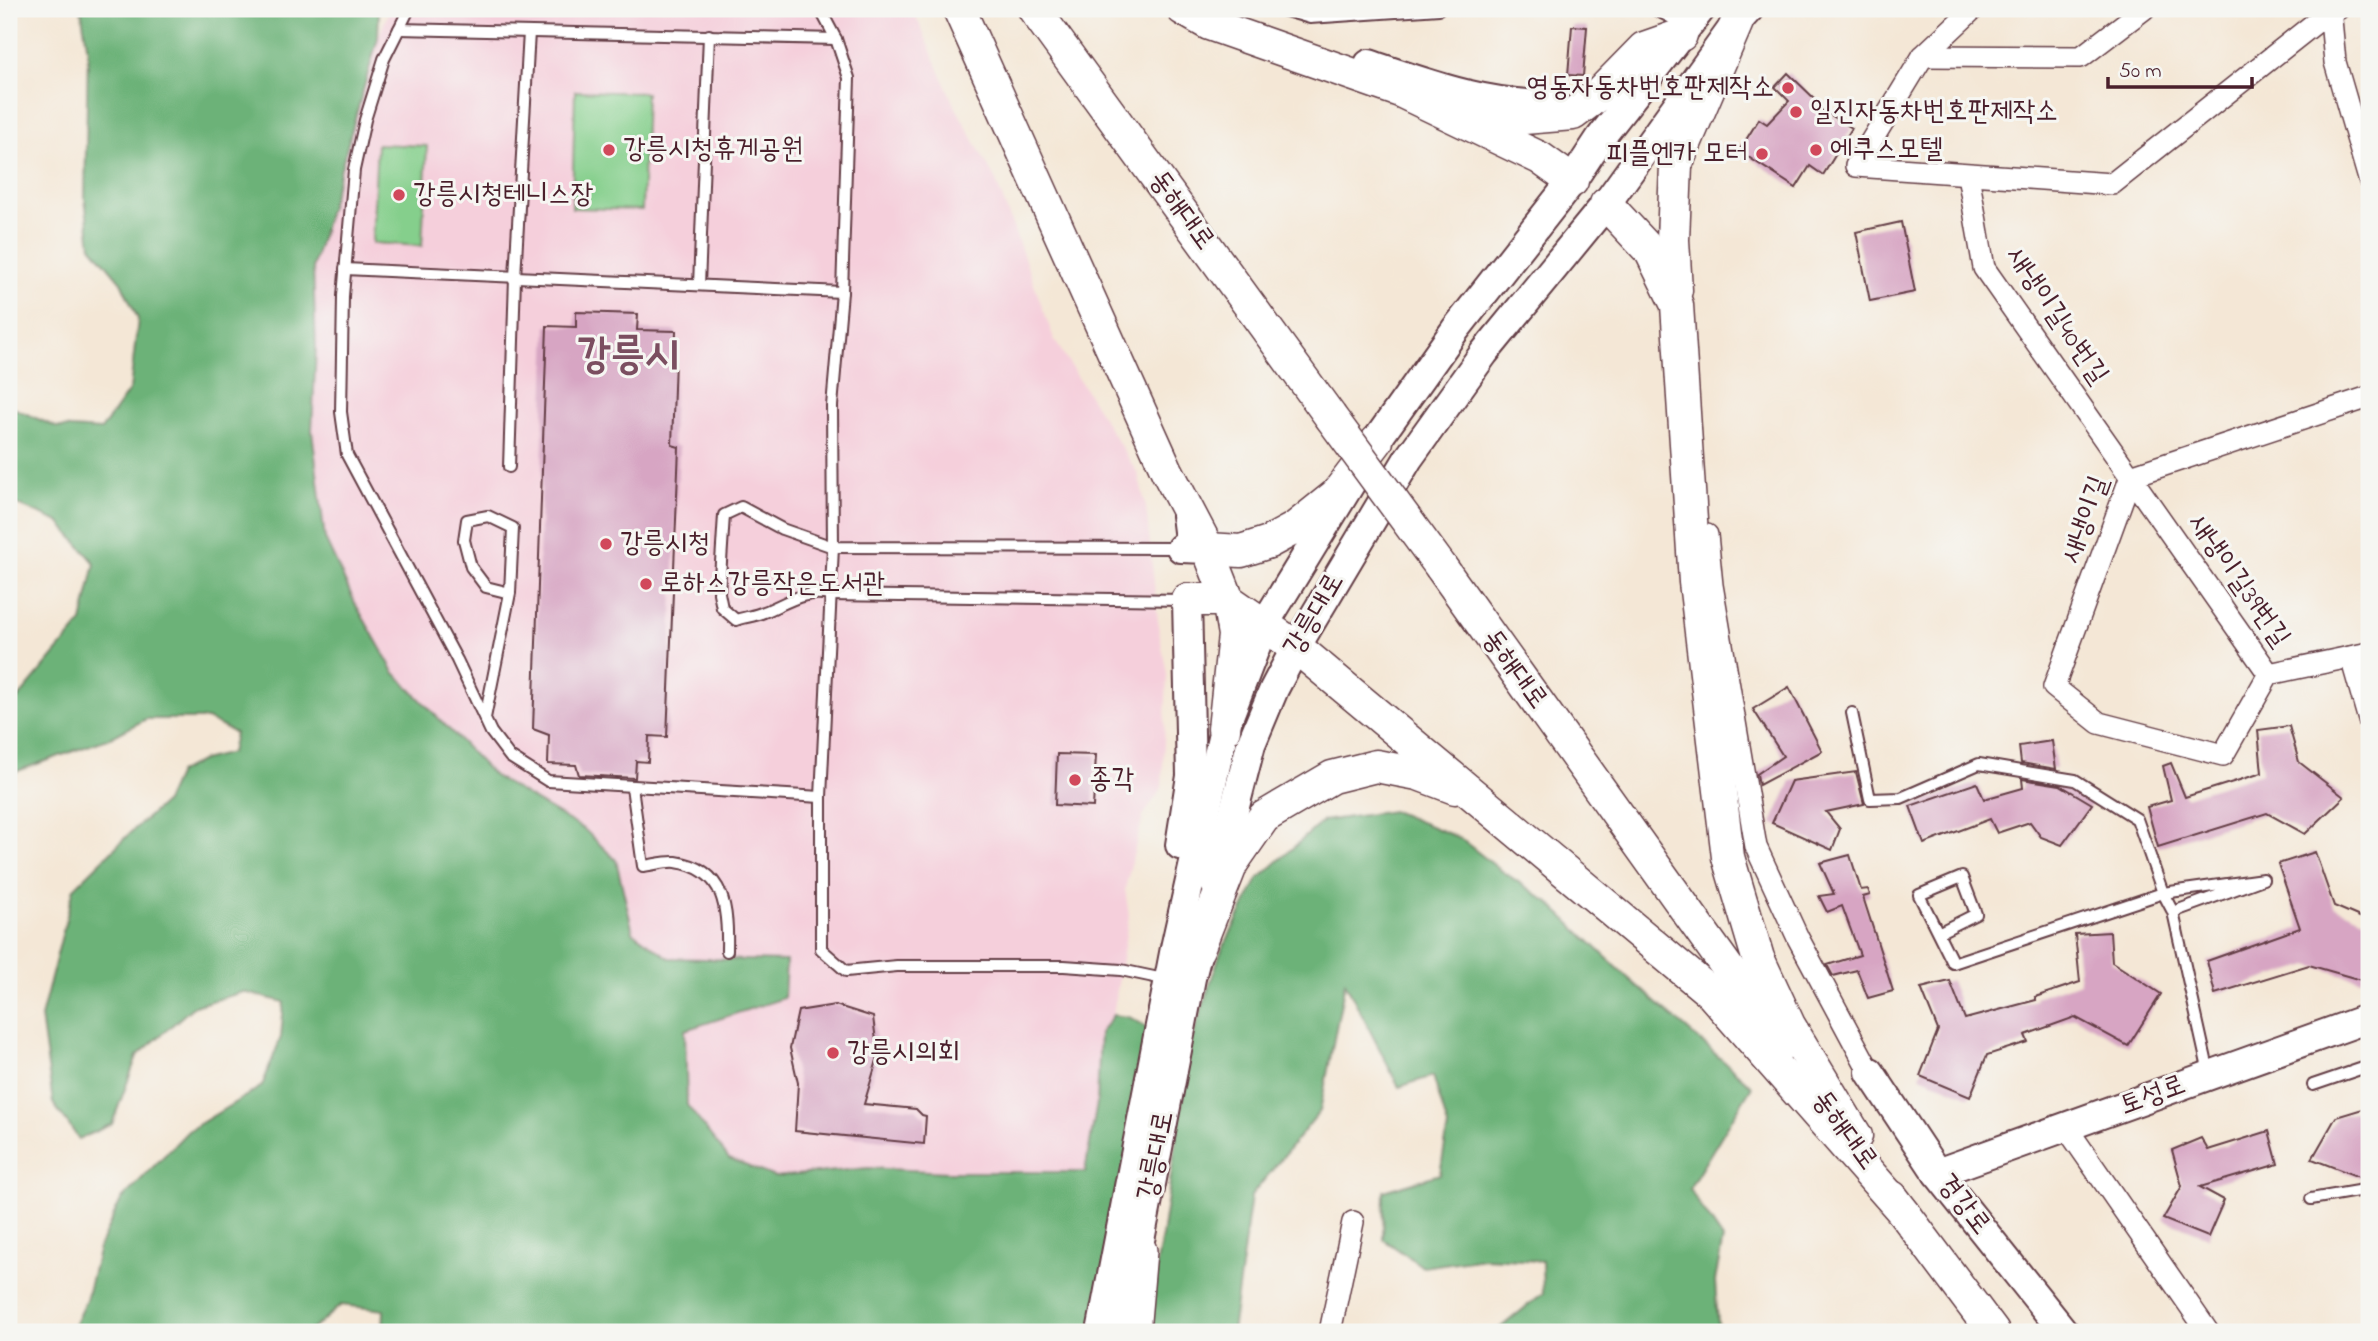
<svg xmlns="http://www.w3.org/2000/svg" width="2378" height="1341" font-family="'Indie Flower','Poor Story',sans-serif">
<rect width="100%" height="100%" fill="#f6f6f2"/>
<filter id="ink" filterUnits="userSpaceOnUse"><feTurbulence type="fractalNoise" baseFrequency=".0143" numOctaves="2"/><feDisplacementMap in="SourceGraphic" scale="14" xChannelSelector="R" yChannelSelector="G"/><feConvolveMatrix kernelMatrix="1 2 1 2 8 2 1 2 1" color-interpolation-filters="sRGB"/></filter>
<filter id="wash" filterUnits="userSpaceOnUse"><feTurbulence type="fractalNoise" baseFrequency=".00686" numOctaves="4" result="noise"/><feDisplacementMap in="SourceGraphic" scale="28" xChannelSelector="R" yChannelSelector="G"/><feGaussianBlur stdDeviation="1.57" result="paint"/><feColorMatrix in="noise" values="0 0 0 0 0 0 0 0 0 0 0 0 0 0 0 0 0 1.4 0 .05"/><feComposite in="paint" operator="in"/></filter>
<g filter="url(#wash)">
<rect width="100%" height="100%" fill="#f4e7d6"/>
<path fill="#f5cfdb" d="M390,9h523l40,93 43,79 58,158 84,135 8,33 13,124 8,43 -5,114 -19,28 -18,73 4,27 -16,99 -13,18 -3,70 -11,70 -138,-1 -80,-4 -93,9 -46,-18 -42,-54 -2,-76 98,-31 3,-37 -117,-3 -36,-26 -17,-72 -31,-30 -91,-54 -100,-104 -39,-67 -30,-66 -13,-109 1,-164 65,-228z"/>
<g fill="#85cf8c" stroke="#68775c" stroke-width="2">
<path d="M575,91l71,2 -4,117 -70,-2z"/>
<path d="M377,144l50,2 -5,100 -50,-3z"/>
</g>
<g fill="#6cb278" stroke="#5b6852" stroke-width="2">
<path d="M81,9h298l-1,29 -65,228 3,83 -4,81 13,109 31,66 38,67 100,104 91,54 31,30 17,72 36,26 117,3 -2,37 -99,32 2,75 42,54 46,18 93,-9 80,4h137l12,-69 3,-70 13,-18 16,2 29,16 -58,299h-717l1,-22 -43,-5 -32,27h-238l15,-32 13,-53 22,-47 67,-69 74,-45 19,-49 3,-35 -41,-10 -49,14 -57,50 -25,68 -33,15 -26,-36 -12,-86 33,-129 56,-55 35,-31 13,-29 24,-13 29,-7 4,-20 -28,-14h-61l-36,19 -101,36v-65l73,-87 13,-59 -36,-41 -50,-21v-95l47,21 45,3 29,-41 8,-70 -17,-37 -30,-36 -6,-47 3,-148z"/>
<path d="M1393,811l67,27 39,31 49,33 79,75 125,109 -63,103 34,50 -8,42 3,43 16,8h-239l48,-39 -1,-32 -58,-3 -61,9 -40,-28 1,-48 56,-17 8,-47 -15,-51 -34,11 -54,-105 -25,129 -69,85 -19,136h-88l18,-96 29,-194 29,-88 38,-75 65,-58z"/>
</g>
<g id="blocks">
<g fill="#d7a5c3">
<path d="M1572,26l15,1 -4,49 -15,-1z"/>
<path d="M1788,73l33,32 -2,3 33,20 -29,47 -13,-9 -14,22 -57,-37 20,-32 8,5 22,-23 -14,-14z"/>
<path d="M1901,222l14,70 -45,9 -14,-69z"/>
<path d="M576,312l62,2 -1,16 39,1 -4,114 7,2 -12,290 -18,-1 -1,26 -12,-1 -1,17 -56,-3 -3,-10 -28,-1 1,-29 -16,-6 14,-403 29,1z"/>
<path d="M1789,687l33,64 -63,34 -2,-11 26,-18 -30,-47z"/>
<path d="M2289,726l10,36 45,35 -39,37 -38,-21 -109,34 -11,-40 24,-7 -8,-34 8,-3 14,34 77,-24 -4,-43z"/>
<path d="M2052,741l4,28 -35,-6 -2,-17z"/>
<path d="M1057,754l39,1 -3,52 -38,-2z"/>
<path d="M1856,772l8,32 -38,8 14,17 -8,21 -60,-27 19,-42z"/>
<path d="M2022,779l38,6 32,19 -30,41 -21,-8 -11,-15 -33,11 -7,-14 -66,25 -14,-38 67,-23 7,16 39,-11z"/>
<path d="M2315,852l19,54 35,15v40l-8,19 -52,-15 -94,29 -8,-33 93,-33 -22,-64z"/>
<path d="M1850,855l11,35 7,-1 2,6 -7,2 30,94 -25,7 -11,-28 -24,6 -6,-11 33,-10 -18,-49 -15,6 -8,-16 15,-2 -14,-31z"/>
<path d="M2110,932l2,30 49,32 -33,52 -53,-29 -50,18 3,7 -41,13 -17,42 -50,-21 18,-46 -17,-42 29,-7 15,38 71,-19 -1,-3 45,-15 -5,-48z"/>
<path d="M835,1005l38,12 5,40 -14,47 52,5 6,6 4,1 -2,28 -129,-13 3,-48 -8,-35 8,-37z"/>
<path d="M2369,1107v57l-5,15 -52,-20 24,-42z"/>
<path d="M2269,1131l9,33 -78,23 24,13 -16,37 -45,-18 19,-33 -10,-36 29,-12 7,12z"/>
</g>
</g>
</g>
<g filter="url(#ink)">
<use href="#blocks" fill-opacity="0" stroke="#643d45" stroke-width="2"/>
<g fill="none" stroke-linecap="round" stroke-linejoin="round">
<defs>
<g id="lane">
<path d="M409,9l-25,50 -19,61 -11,50 -11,126 -2,116 6,43 110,205 34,72 19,25 38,24 273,16"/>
<path d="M820,9l16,30 13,39 -7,214 -10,114 1,141 -12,250v152l25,22 51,-5h167l57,4 47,10"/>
<path d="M1279,9l31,9 129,-9"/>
<path d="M1654,9l31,16"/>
<path d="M399,29l437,10"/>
<path d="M345,269l497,23"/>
<path d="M699,285l10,-250"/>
<path d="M509,467l6,-190 14,-245"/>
<path d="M1177,516l4,32 -348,-1 -51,-18 -41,-22 -17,8 -5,78 3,15 14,12c9,-3 19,-4 28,-8 21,-8 41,-23 65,-17l355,5"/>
<path d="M1852,713l18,86 31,-1 78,-34 96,16 62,39 26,74 100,-14 -90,33 36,161"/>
<path d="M485,718l25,-125 3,-65 -25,-12 -21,4 -3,20 7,27 15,20 24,6"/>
<path d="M632,787l11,79c10,-1 23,-5 33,-4 50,7 52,48 51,89"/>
<path d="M1938,933l38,-19 -14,-37 -43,18 34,68 210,-70 10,19"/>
<path d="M2313,1085l56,-19"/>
<path d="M2311,1199l58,-10"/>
</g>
<g id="street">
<path d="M1973,9l-50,47 -67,110 256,18 217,-172 9,-3"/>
<path d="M2330,9l5,53 34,117"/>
<path d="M1923,56l158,1 63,-48"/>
<path d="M1968,175l16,93 285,406 -46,81 -124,-32 -45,-36 77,-211 238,-79"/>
<path d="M1707,535l5,50 44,262 42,91 72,134"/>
<path d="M2351,657l18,63"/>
<path d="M2269,674l100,-21"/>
<path d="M2066,1127l142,205"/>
<path d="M1330,1332l23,-110"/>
</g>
<g id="secondary">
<path d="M1369,64c62,21 116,41 182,41"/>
<path d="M1181,548l27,1"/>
<path d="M1180,845l11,-69 -4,-176"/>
<path d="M1215,884l36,-140 23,-55 22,-42 112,-188 76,-106 122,-149 131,-182 12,-13"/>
<path d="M1870,1072l67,101 127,159"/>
<path d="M1937,1173l432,-155"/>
<path d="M1134,1271l57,-293 13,-51"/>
<path d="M1101,1332l74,-384 49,-219 40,-104 115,-188 76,-107 117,-149 29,-44 100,-128"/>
</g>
<g id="primary">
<path d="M959,9l208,462 41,78 20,51 68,47 415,346 194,221"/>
<path d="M1034,9l296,407"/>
<path d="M1183,9l26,15 191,67 140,67 32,23"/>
<path d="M1470,112l29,8 74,-6 25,-19 46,-47 37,-13"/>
<path d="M1606,204l45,48 26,53 18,277 33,275 30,101 31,67 67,111"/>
<path d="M1676,290l-3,-50 3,-75 61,-143"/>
<path d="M1208,549l33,2 28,-9 26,-14 41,-33 41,-54"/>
<path d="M1441,567l341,477"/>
<path d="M1187,600h41l6,35 -10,94"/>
<path d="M1198,949l34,-86 32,-46 68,-40 44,-11 42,8 37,14"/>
<path d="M1892,1197l101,135"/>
</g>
<path id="highway" d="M1131,1332l7,-81"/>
</defs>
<use href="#lane" stroke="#643d45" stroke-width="14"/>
<use href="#street" stroke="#643d45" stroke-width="24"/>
<use href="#secondary" stroke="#643d45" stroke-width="32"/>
<use href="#primary" stroke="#643d45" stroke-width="35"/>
<use href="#highway" stroke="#643d45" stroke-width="40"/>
<use href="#lane" stroke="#fff" stroke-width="10"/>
<use href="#street" stroke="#fff" stroke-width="21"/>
<use href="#secondary" stroke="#fff" stroke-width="28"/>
<use href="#primary" stroke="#fff" stroke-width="32"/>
<use href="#highway" stroke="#fff" stroke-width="37"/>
<defs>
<path id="primary-bridge" d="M1330,416l111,151"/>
</defs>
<use href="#primary-bridge" stroke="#643d45" stroke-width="35" stroke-linecap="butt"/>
<use href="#primary-bridge" stroke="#fff" stroke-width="32"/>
</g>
</g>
<g fill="#d1495b" stroke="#f6f6f2" stroke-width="2.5">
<circle cx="1788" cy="88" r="7"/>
<circle cx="1796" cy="112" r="7"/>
<circle cx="609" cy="150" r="7"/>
<circle cx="1816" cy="150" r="7"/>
<circle cx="1762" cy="154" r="7"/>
<circle cx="399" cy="195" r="7"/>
<circle cx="606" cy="544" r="7"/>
<circle cx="646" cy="584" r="7"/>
<circle cx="1075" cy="780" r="7"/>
<circle cx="833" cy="1053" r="7"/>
</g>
<g text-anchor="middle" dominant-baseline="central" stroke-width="6" stroke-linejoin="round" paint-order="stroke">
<g font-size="28" fill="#4a1f2b" stroke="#f6f6f2" text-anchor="start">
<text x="1774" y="88" text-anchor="end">영동자동차번호판제작소</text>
<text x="1810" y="112">일진자동차번호판제작소</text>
<text x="623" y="150">강릉시청휴게공원</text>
<text x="1830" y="150">에쿠스모텔</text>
<text x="1748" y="154" text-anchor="end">피플엔카 모터</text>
<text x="413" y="195">강릉시청테니스장</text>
<text x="620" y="544">강릉시청</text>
<text x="660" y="584">로하스강릉작은도서관</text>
<text x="1089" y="780">종각</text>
<text x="847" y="1053">강릉시의회</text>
</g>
<g font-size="28" fill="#4a1f2b" stroke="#f6f6f2">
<text transform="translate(1181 211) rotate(54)">동해대로</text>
<text transform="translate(2056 316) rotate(56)">새냉이길40번길</text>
<text transform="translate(2086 520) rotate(-70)">새냉이길</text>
<text transform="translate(2238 581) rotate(55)">새냉이길39번길</text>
<text transform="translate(1315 615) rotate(-60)">강릉대로</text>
<text transform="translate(1514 670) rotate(54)">동해대로</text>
<text transform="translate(2153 1096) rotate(-20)">토성로</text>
<text transform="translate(1844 1131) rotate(54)">동해대로</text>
<text transform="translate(1157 1156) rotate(-79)">강릉대로</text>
<text transform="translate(1963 1205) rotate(52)">경강로</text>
</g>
<g font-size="42" font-weight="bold" fill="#7b4e60" stroke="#f6f6f2">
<text x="628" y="356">강릉시</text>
</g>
</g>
<rect width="2378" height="1341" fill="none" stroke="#f6f6f2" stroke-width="35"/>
<path d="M2108 77v10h144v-10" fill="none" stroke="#4a1f2b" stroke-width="3.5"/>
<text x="2119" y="77" font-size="21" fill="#4a1f2b" stroke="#f6f6f2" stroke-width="5" paint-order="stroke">50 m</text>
</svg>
